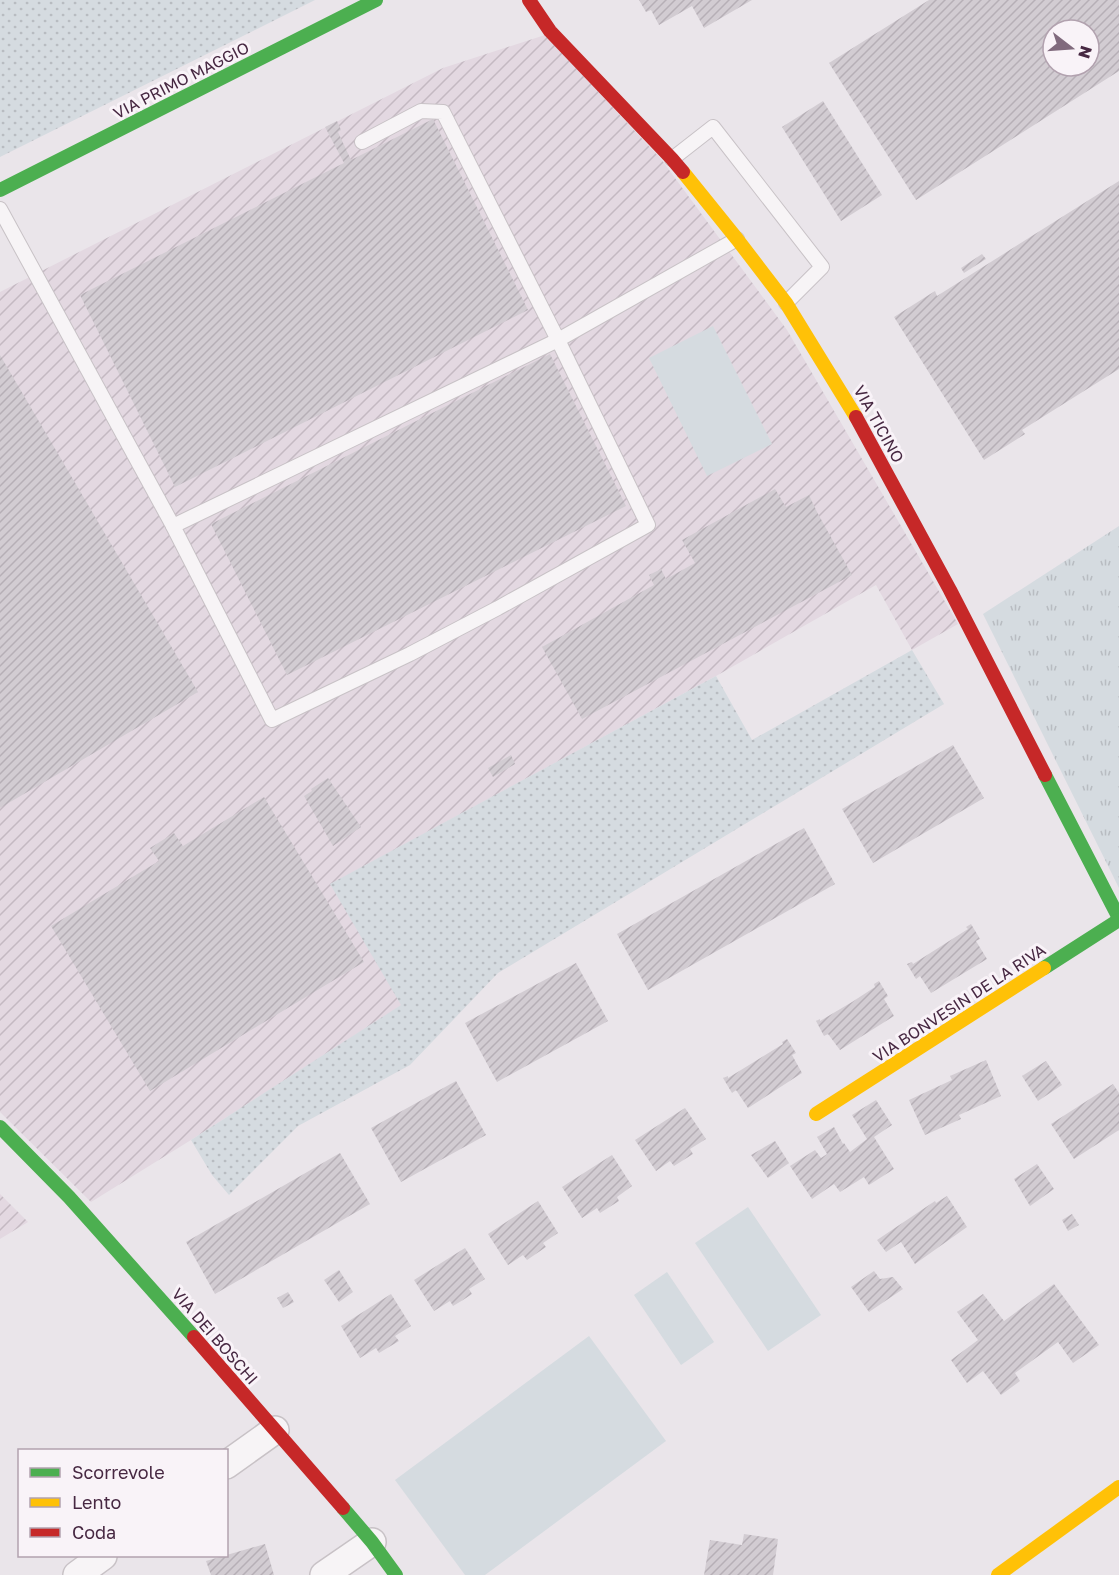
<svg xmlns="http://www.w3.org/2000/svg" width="1119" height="1575" font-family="'Golos Text',sans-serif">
<defs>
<pattern id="industrial-furrows" width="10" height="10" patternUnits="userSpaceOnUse" patternTransform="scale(1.5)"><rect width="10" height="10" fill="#e3d8e1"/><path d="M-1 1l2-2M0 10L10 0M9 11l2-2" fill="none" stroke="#c4b9c2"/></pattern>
<pattern id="grass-dots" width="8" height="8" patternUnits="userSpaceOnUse" patternTransform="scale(1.5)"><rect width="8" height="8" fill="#d5dbe0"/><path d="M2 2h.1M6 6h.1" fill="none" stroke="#b8bcc1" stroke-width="1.8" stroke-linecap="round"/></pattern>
<pattern id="park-tufts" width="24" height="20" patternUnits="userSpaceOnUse" patternTransform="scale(1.5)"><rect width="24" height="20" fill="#d5dbe0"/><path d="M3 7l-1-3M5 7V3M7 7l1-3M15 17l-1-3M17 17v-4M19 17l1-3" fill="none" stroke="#b8bcc1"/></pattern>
<pattern id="building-hatch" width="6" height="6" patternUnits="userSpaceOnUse" patternTransform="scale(1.5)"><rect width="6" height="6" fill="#d2ccd2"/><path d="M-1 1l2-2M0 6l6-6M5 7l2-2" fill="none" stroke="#b6afb6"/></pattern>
</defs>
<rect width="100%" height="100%" fill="#eae5ea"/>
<g fill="url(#industrial-furrows)">
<path d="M545,35l116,124 126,171 171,294 -46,26 -36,-65 -160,91 -385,208 71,121 -211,135 -100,62 -91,-90v-820l443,-224z"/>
<path d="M0,1194l28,28 -28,17z"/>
</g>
<g fill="url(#grass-dots)">
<path d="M0,0h315l-315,157z"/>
<path d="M912,650l32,54 -446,269 -88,92 -112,61 -69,69 -17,-20 -21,-35 210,-135 -71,-121 386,-208 36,64z"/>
</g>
<path fill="url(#park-tufts)" d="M1119,526v362l-136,-274z"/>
<g fill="#d5dbe0">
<path d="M713,326l59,118 -65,32 -58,-118z"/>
<path d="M748,1207l73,108 -53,36 -73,-108z"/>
<path d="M667,1272l47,70 -33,23 -47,-70z"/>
<path d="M589,1336l77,105 -181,134h-20l-70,-95z"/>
</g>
<g fill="url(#building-hatch)" fill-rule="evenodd">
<path d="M639,0h113l-48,28 -12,-22 -33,19 -8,-15 -5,2z"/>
<path d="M929,0h190v71l-203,129 -87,-137zM1053,30h36v36h-36z"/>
<path d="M823,101l59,94 -41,26 -59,-94z"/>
<path d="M433,119l95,191 -353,177 -95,-192 264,-132 -19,-36 12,-6 4,9 -3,2 13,28z"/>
<path d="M1119,181v188l-97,61 3,4 -41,26 -90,-143 41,-26 2,5z"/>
<path d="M982,254l4,5 -22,14 -3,-5z"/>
<path d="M550,354l76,152 -339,169 -76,-151z"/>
<path d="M0,355l198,337 -198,116z"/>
<path d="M775,489l11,18 23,-12 8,17 35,63 -270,144 -40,-72 112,-62 -5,-10 12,-6 5,10 29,-16 -13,-23z"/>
<path d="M953,745l31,53 -111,65 -31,-54z"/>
<path d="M511,755l4,9 -22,13 -5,-9z"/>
<path d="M328,778l33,49 -28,19 -29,-50 8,-5 -1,-2z"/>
<path d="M264,797l100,165 -214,129 -99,-165 108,-65 -9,-13 24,-15 9,13z"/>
<path d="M804,828l31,56 -187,106 -31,-56z"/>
<path d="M971,924l9,15 -4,2 11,18 -56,34 -11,-17 -4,3 -9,-15 5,-2 1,2 55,-35 -2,-2z"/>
<path d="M576,963l32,58 -111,61 -32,-59z"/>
<path d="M879,981l9,15 -4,3 10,17 -54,34 -12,-16 -4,2 -8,-15 4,-2v2l32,-19 23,-15 -1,-3z"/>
<path d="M787,1039l9,14 -4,2 10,18 -54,35 -12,-18 -4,3 -9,-15 5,-2v2l55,-34 -1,-2z"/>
<path d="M986,1060l15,36 -42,19 2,4 -36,16 -16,-35 43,-20 -2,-4z"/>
<path d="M1046,1061l16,24 -24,16 -16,-25z"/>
<path d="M456,1081l30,54 -85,47 -30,-54z"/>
<path d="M1113,1084l6,9v37l-45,29 -23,-35z"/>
<path d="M876,1100l16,25 -18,12 20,32 -25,16 -5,-8 -24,15 -6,-8 -22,15 -22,-33 25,-16 6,8 6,-4 -10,-17 17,-10 9,17 1,-1 6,9 17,-13 -15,-24z"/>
<path d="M685,1108l21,31 -16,10 3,5 -19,12 -4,-5 -14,10 -21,-31z"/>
<path d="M775,1141l14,22 -21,15 -17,-23z"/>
<path d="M340,1153l30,51 -155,90 -29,-52z"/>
<path d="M612,1155l20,31 -15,11 2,4 -19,12 -3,-5 -15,10 -20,-31z"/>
<path d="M1037,1164l17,25 -24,17 -16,-27z"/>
<path d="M947,1196l20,31 -52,37 -14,-22 -15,10 -9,-12 58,-39 1,2z"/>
<path d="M538,1201l20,32 -15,10 3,4 -19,13 -4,-5 -15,10 -20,-31z"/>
<path d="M1072,1214l7,11 -11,6 -6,-11z"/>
<path d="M465,1248l20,31 -16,10 3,5 -9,6 -10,6 -3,-5 -16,10 -20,-31z"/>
<path d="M339,1270l14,22 -14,10 -15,-22z"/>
<path d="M874,1271l6,8 13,-2 10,12 -34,23 -18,-25z"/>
<path d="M1054,1284l45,61 -26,18 -15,-21 -43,31 5,8 -19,14 -18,-24 -16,12 -16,-23 27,-20 -21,-28 26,-18 21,27z"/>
<path d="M288,1292l6,10 -11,6 -6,-10z"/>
<path d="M391,1294l20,32 -16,10 4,5 -20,12 -3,-5 -16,10 -19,-32z"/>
<path d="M744,1534l34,5 -5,36h-69l6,-35 32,5z"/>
<path d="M265,1544l9,31h-63l-5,-14z"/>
</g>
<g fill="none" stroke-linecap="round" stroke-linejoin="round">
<defs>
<g id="lane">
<path d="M362,142l59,-31 22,1 115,228 179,-101"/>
<path d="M672,159l41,-32 109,140 -36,36"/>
<path d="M0,209l173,317"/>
<path d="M558,340l90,185 -150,83 -88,46 -138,66 -99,-194z"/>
</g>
<g id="street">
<path d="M226,1465l49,-35"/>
<path d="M77,1575l26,-19"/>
<path d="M324,1575l48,-33"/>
</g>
</defs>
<use href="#lane" stroke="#c8c2c6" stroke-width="16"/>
<use href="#street" stroke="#c8c2c6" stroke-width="30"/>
<use href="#lane" stroke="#f7f4f6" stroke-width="14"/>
<use href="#street" stroke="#f7f4f6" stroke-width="27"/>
<g stroke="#4caf50" stroke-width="14">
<path d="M0,190l376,-190"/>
<path d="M1045,775l74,143"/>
<path d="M1044,968l75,-48"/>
<path d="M0,1127l69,70 125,140"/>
<path d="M343,1508l29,34 24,33"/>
</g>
<g stroke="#ffc107" stroke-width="14">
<path d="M683,172l54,67 49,64 70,114"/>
<path d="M816,1114l228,-146"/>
<path d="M998,1575l121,-88"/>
</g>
<g stroke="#c62828" stroke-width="14">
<path d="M529,0l21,31 122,128 11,13"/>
<path d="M856,417l94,173 95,185"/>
<path d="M194,1337l149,171"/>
</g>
</g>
<g text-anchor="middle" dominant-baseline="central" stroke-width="6" stroke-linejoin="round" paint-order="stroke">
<g font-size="16" fill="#472842" stroke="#f9f3f8">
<text transform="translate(181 80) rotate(-27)">VIA PRIMO MAGGIO</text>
<text transform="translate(879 424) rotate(61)">VIA TICINO</text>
<text transform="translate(959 1003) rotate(-33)">VIA BONVESIN DE LA RIVA</text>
<text transform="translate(215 1336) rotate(49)">VIA DEI BOSCHI</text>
</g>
</g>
<rect x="18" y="1449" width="210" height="108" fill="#f9f3f8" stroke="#b2a2af" stroke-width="1.5"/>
<rect x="30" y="1468" width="30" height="9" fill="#4caf50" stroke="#b2a2af" stroke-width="1.5"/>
<text x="72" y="1479" font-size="18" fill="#472842">Scorrevole</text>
<rect x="30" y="1498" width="30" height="9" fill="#ffc107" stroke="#b2a2af" stroke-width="1.5"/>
<text x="72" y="1509" font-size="18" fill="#472842">Lento</text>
<rect x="30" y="1528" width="30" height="9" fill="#c62828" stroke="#b2a2af" stroke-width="1.5"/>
<text x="72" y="1539" font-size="18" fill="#472842">Coda</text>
<g transform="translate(1071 48) rotate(107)"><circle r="28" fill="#f9f3f8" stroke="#b2a2af" stroke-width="1.5"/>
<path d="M0-4.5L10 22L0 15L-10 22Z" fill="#806a7d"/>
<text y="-9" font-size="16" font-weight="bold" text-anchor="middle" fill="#472842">N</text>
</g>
</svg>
